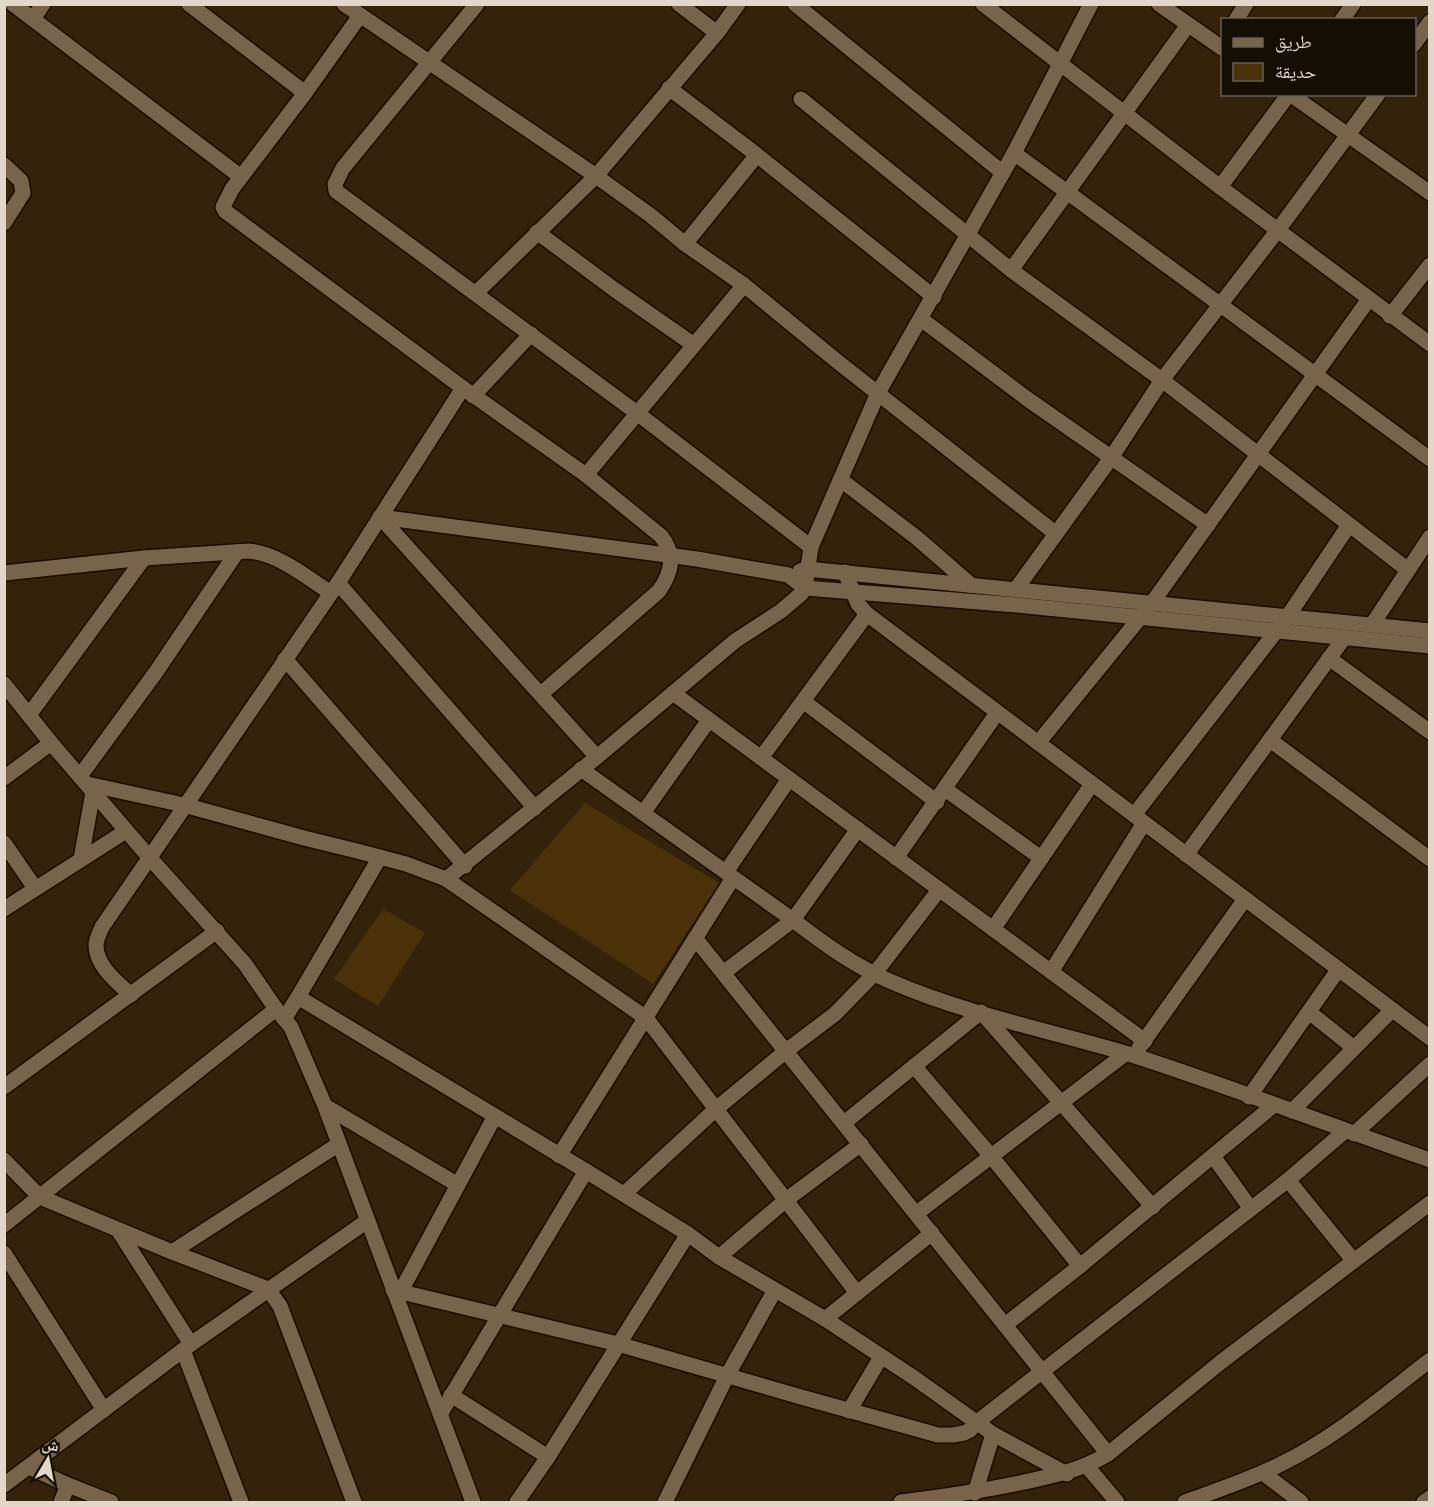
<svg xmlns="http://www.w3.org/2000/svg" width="1434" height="1507" font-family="'Fira Sans','Noto Naskh Arabic',sans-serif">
<rect width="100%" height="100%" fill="#34220a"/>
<g fill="#4c320b">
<path d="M585,803l134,80 -66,101 -143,-94z"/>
<path d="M383,909l42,24 -47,73 -44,-27z"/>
</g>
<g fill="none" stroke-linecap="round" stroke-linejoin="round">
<defs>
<g id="minor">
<path d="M13,4l228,173"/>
<path d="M189,4l116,89"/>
<path d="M344,4l252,172 54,39 35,29 59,41 94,77 217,171"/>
<path d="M477,4l-134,164 -8,16 1,7 301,222 174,134"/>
<path d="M679,4l38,29"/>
<path d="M795,4l208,169"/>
<path d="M983,4l237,183 210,157"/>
<path d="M1159,4l63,44"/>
<path d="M359,17l-54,76 -73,96 -9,18 2,4 238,177 123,87 75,61c15,19 11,36 -2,55l-118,103"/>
<path d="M33,19l10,-15"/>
<path d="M1236,20l10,-16"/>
<path d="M1342,20l11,-16"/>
<path d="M1414,44l16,-22"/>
<path d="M669,88l88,67 177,142"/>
<path d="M1290,94l140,99"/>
<path d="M801,99l210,171 151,110 246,190"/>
<path d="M1014,153l416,306"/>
<path d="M4,165l17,16 2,12 -19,30"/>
<path d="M1220,187l69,-93"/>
<path d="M537,232l78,58 79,55"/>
<path d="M685,244l72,-89"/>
<path d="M1011,270l177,-245"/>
<path d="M476,293l120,-117 121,-143 21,-29"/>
<path d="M1390,316l40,-51"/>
<path d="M921,319l105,79 182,127"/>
<path d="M473,396l58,-62"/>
<path d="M586,475l158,-190"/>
<path d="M841,480l76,58 54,47"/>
<path d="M380,517l317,42 91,16 17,13 211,17 414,41"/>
<path d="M380,517l217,240"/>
<path d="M800,571l7,-2 623,62"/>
<path d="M845,572l13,32 9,10 563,424"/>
<path d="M4,573l140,-15 105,-7c30,3 57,26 82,42"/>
<path d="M338,583l197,225"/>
<path d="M1016,589l95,-131 51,-78 116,-150 100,-136"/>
<path d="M1372,625l58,-88"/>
<path d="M1329,658l101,74"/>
<path d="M285,659l180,207"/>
<path d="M4,684l47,59 98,114 96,107 31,45 15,18 34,79 148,396"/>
<path d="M673,693l472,348"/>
<path d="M803,701l134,101"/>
<path d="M29,715l115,-157"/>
<path d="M1270,740l160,119"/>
<path d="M1038,743l114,-140 217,-304"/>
<path d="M761,758l106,-144"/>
<path d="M581,769l212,151c31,24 63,47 99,62 76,33 164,50 243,74 99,32 196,70 295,104"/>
<path d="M80,776l76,-104 81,-120"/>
<path d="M4,778l47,-35"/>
<path d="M87,784l97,21 120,33 53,13 49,13 40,15 200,139 211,275"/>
<path d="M945,789l96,69"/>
<path d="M643,813l66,-93"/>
<path d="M1134,815l154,-199 61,-91"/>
<path d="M4,843l31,45"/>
<path d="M1186,855l158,-217"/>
<path d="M896,858l101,-145"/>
<path d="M81,859l12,-67"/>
<path d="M726,872l63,-93"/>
<path d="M446,879l151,-122 138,-116 46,-30 20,-17 4,-6 6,-41 67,-154 136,-240 77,-149"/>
<path d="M4,909l122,-78"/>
<path d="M993,929l99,-145"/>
<path d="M695,938l413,516"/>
<path d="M1051,972l93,-149"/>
<path d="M723,973l70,-53 65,-91"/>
<path d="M131,995c-14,-13 -35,-29 -35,-50 0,-6 4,-13 6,-18l236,-344 125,-195"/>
<path d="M298,997l82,-140"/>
<path d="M1309,1012l45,36"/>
<path d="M284,1019l14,-22 288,174 102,63 31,23 106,62 88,58 80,57 74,40"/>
<path d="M1139,1048l106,-149"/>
<path d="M914,1066l77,90 89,110"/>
<path d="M4,1087l213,-156"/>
<path d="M1249,1097l89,-127"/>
<path d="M325,1106l133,79"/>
<path d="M1292,1111l100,-101"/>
<path d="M844,1123l137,-111 172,195"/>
<path d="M1354,1134l76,-70"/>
<path d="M559,1156l174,-278"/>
<path d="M1213,1156l38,53"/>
<path d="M4,1160l36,37 132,55 96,37 12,17 74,196"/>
<path d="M1288,1180l65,80"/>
<path d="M624,1194l92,-85 70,-58 49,-37 40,-41 64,-83"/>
<path d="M917,1213l208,-159"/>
<path d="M4,1225l272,-216"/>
<path d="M118,1230l73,114"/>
<path d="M172,1252l167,-108"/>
<path d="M4,1253l100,157"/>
<path d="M719,1257l67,-57 75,-56"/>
<path d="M393,1290l225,54 183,53 137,38h15l11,-2 6,-3 6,-7 312,-243 57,-49"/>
<path d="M401,1291l94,-175"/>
<path d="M825,1319l107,-86"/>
<path d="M1005,1325l75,-59 194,-161"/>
<path d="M183,1350l58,152"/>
<path d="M451,1395l97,62"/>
<path d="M849,1411l32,-54"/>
<path d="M441,1413l145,-242"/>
<path d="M1086,1465l31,37"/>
<path d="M29,1467l39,18 -7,17"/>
<path d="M1263,1473l38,29"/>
<path d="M4,1485l187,-141 176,-123"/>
<path d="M68,1485l43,17"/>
<path d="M975,1493l18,-59"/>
<path d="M517,1502l31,-45 140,-223"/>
<path d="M665,1502l62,-126 48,-86"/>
<path d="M901,1502c40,-5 80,-11 119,-19 35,-8 57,-11 88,-29l113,-92 209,-159"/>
<path d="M1185,1502c33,-12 67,-23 98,-39 54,-27 99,-66 147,-103"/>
<path d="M1424,1502l6,-4"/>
</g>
</defs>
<use href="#minor" stroke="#1b0b00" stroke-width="18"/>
<use href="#minor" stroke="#78644a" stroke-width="15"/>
</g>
<rect width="1434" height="1507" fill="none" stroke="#e3d7ca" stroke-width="12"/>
<rect x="1221" y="18" width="195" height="78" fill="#150e05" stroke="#675e54" stroke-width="1.5"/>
<rect x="1233" y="38" width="30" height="9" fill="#78644a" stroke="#675e54" stroke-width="1.5"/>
<text x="1275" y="48" font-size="18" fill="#e3d7ca">طريق</text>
<rect x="1233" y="63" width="30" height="18" fill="#4c320b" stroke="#675e54" stroke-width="1.5"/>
<text x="1275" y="78" font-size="18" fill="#e3d7ca">حديقة</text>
<g transform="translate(48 1459) rotate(10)" stroke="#150e05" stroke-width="4.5" paint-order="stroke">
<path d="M0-4.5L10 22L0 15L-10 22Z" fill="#e3d7ca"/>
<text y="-9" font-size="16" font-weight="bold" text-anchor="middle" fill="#e3d7ca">ش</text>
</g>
</svg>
